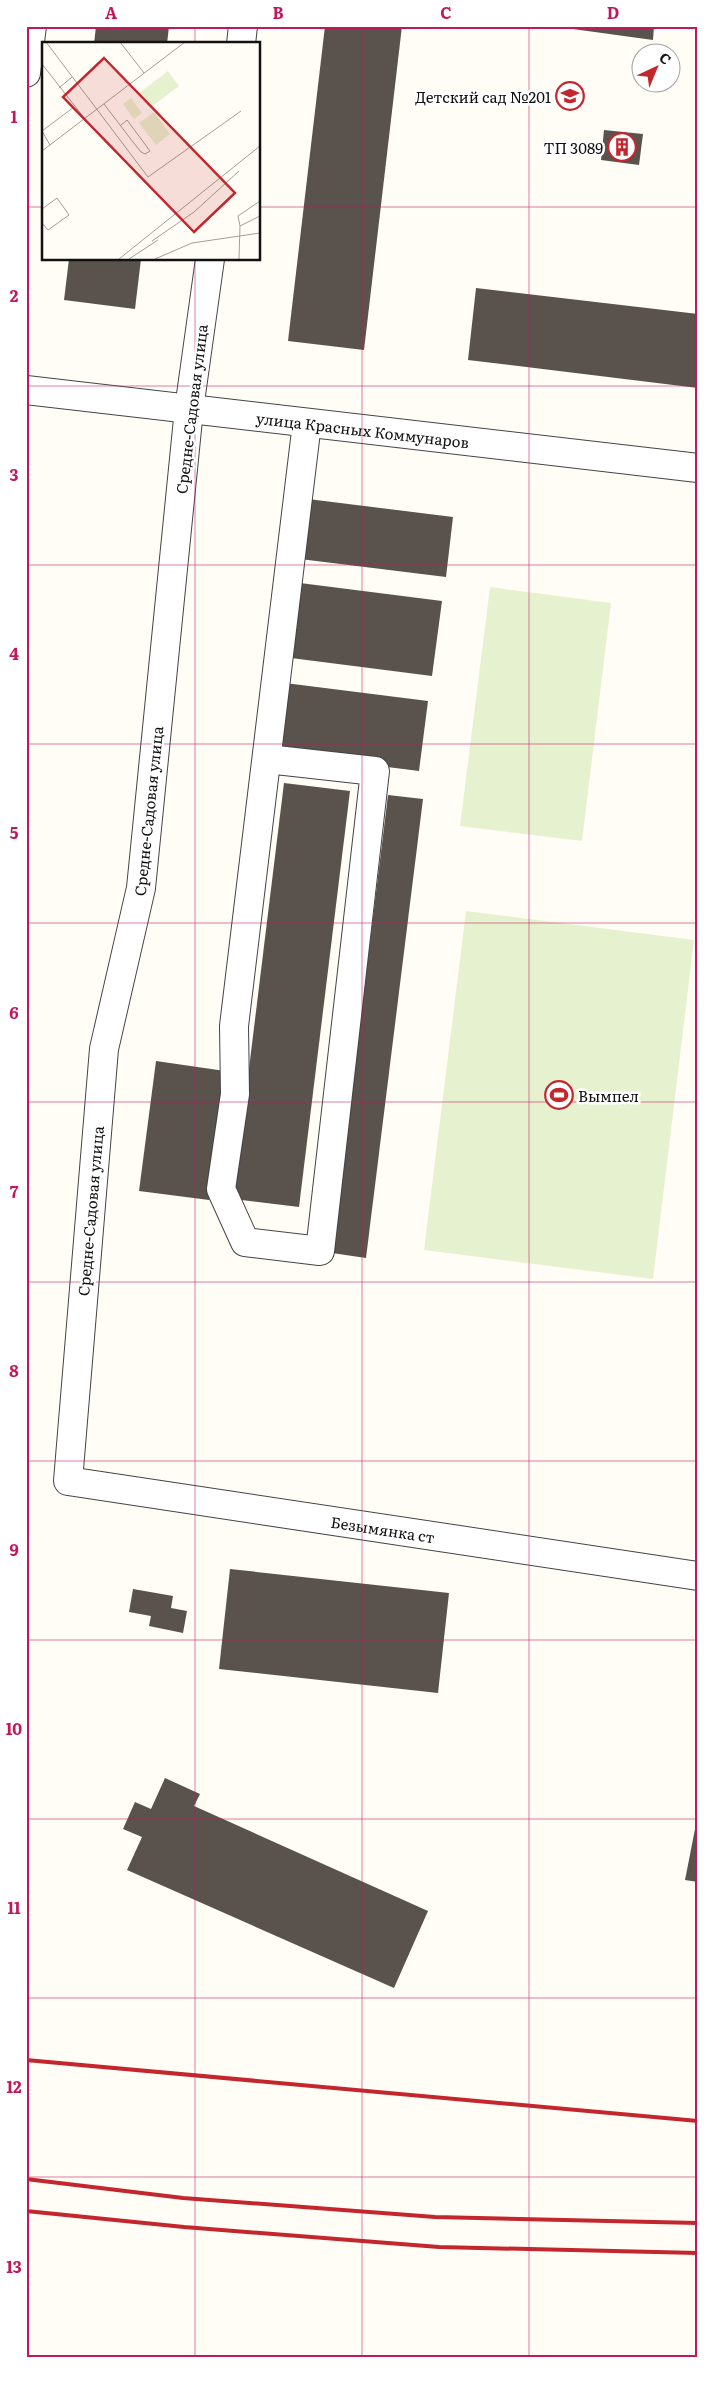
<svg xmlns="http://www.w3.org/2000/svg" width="724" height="2384" font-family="Literata,serif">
<rect width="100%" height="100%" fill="#fffdf5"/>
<g fill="#e6f2cf">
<path d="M490,587l121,16 -29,238 -122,-15z"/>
<path d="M466,911l228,29 -41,339 -229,-29z"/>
</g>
<g fill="#5a524d">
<path d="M96,26h73l-2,18h-73z"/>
<path d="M325,26h77l-38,324 -76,-9z"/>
<path d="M551,26h103l-1,14z"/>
<path d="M604,130l39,4 -4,31 -38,-5z"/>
<path d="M69,259h72l-6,50 -71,-9z"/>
<path d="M476,288l222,26v74l-230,-28z"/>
<path d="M308,499l145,18 -7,60 -146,-18z"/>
<path d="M300,583l142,18 -10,75 -141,-18z"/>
<path d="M285,683l143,18 -9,70 -142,-18z"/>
<path d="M284,783l66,8 -51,416 -66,-8z"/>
<path d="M388,795l35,4 -57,459 -34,-5z"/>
<path d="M156,1061l69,10 -16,129 -70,-9z"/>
<path d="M230,1569l219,24 -11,100 -219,-24z"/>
<path d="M133,1589l40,7 -2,12 16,3 -4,22 -34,-7 2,-10 -22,-4z"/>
<path d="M165,1778l35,16 -6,12 234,105 -34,77 -267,-118 15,-33 -19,-8 12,-27 16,7z"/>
<path d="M697,1819h1v63l-13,-2z"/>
</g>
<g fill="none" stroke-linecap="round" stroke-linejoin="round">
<defs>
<g id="minor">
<path d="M241,44l2,-18"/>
<path d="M26,73l6,-47"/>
<path id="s1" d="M210,259l-21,150 -48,479 -37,161 -36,432 630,95"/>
<path id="s2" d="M26,390l672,78"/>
<path d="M267,759l108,12 -55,480 -75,-9 -24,-53 14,-95 -1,-68 73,-603"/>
</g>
</defs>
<use href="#minor" stroke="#444" stroke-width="30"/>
<use href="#minor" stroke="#fff" stroke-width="28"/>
<g stroke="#c4262e" stroke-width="4">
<path d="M26,2060l672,61"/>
<path d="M26,2179l157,19 252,19 263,6"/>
<path d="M26,2211l158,16 255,20 259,6"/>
</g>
</g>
<path fill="none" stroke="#c2185b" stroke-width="1" stroke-opacity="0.55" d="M195,26v18M362,26v2332M529,26v2332M26,207h18M259,207h439M195,259v2099M26,386h672M26,565h672M26,744h672M26,923h672M26,1102h672M26,1282h672M26,1461h672M26,1640h672M26,1819h672M26,1998h672M26,2177h672"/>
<defs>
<symbol id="school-ring" viewBox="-11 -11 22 22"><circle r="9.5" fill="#fff" stroke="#c4262e" stroke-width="1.5"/><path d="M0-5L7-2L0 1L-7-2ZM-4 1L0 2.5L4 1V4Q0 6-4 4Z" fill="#c4262e"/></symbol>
<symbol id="building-ring" viewBox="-11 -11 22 22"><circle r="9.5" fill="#fff" stroke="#c4262e" stroke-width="1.5"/><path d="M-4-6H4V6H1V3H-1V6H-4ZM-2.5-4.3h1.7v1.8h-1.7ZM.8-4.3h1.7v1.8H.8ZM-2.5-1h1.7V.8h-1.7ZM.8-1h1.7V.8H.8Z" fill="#c4262e"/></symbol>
<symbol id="stadium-ring" viewBox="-11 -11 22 22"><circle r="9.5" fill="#fff" stroke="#c4262e" stroke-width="1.5"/><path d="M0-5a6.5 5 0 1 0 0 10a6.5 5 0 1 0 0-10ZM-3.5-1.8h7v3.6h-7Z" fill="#c4262e"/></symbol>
</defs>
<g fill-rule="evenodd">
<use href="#school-ring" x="554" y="80" width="32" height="32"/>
<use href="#building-ring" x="606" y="131" width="32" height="32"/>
<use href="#stadium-ring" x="543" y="1079" width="32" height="32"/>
</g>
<g text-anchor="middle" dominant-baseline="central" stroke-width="5" stroke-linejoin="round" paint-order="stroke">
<g font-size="15" fill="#111" stroke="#fff" text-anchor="end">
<text x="551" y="96">Детский сад №201</text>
<text x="603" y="147">ТП 3089</text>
<text x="578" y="1095" text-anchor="start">Вымпел</text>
</g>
<g font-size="15" fill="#111" stroke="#fff">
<text transform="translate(191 409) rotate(-83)">Средне-Садовая улица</text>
<text stroke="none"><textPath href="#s2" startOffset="339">улица Красных Коммунаров</textPath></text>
<text transform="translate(148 811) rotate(-84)">Средне-Садовая улица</text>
<text transform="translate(90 1211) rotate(-85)">Средне-Садовая улица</text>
<text stroke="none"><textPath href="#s1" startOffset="1550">Безымянка ст</textPath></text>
</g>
</g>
<g transform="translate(42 42)">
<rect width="218" height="218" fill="#fffdf5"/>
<path d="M126,29l11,15 -29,22 -11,-15zM89,56l11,15 -8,6 -11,-15zM112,70l16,22 -14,11 -17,-22z" fill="#e6f2cf"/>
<path fill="none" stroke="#a09f9a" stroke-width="1" d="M4,0l102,135 93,-66M78,0l24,31M0,22l43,55M17,46l13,-11M62,62l29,38 8,10 4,2 5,-3 -23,-31 -7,6M8,103l-8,-14 32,-24M0,109l143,-109M0,167l15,-11 12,17 -21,15 -6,-7M198,184l-2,-10 22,-15M110,199l42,-29 45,-41M77,217l141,-113M87,217l29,-19M113,217l37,-16 68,-10M197,217l1,-33 20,-10"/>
<path fill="#c4262e" fill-opacity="0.15" stroke="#c4262e" stroke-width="2.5" d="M62,16l131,135 -41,39 -131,-135z"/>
<rect width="218" height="218" fill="none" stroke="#111" stroke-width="2.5"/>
</g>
<rect width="724" height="2384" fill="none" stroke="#ffffff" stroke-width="55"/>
<g transform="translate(656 68) rotate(44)"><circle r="24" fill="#ffffff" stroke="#a0a0a0"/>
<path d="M0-4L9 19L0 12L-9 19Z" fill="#c4262e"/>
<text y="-8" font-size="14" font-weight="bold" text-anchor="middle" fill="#111111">С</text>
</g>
<rect x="28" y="28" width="668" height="2328" fill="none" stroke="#c2185b" stroke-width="2"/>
<g font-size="16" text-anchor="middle" font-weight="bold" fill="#c2185b">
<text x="111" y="19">A</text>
<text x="278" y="19">B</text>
<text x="446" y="19">C</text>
<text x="613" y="19">D</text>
<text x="14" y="123">1</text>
<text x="14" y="302">2</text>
<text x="14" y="481">3</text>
<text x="14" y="660">4</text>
<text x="14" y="839">5</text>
<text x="14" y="1019">6</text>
<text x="14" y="1198">7</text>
<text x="14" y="1377">8</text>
<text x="14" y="1556">9</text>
<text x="14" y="1735">10</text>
<text x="14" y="1914">11</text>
<text x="14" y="2093">12</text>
<text x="14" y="2273">13</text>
</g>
</svg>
